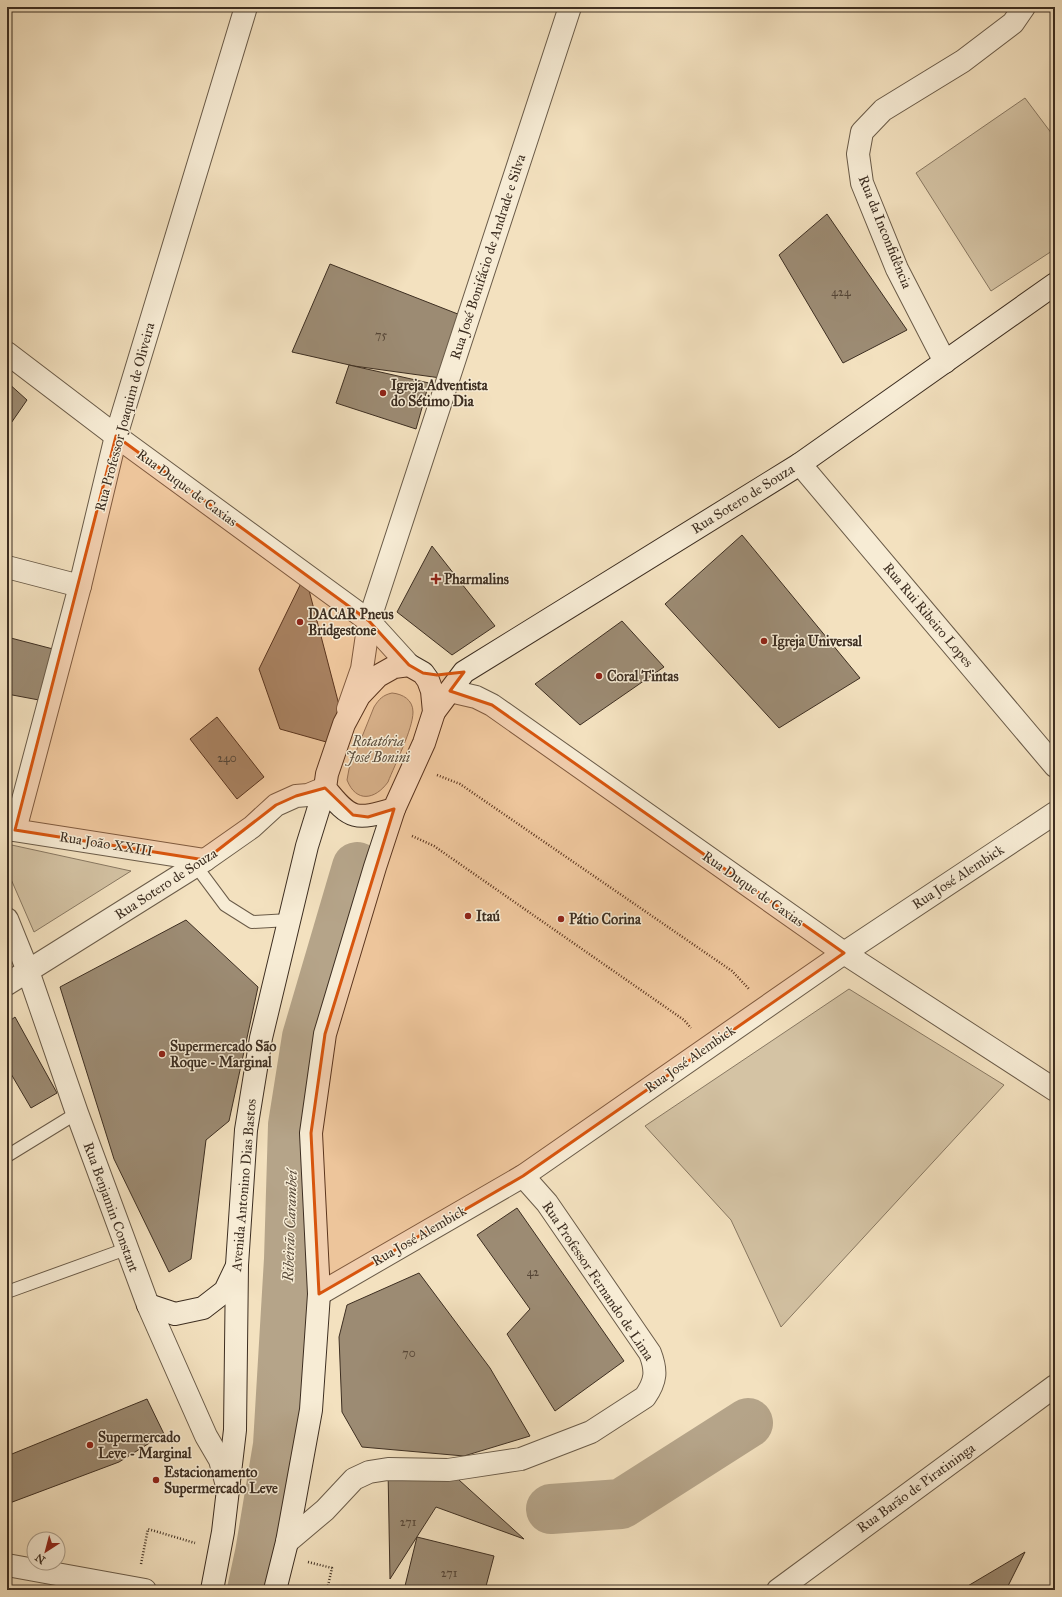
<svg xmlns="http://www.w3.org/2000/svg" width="1062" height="1597" font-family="'IM FELL Great Primer',serif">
<rect width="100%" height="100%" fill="#f3e1bf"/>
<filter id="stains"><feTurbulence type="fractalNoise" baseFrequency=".005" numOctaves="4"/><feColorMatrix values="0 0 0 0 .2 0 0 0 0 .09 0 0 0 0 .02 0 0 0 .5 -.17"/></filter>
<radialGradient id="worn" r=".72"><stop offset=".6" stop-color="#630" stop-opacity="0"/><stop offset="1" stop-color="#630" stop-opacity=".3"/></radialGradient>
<g fill="#d4c3a4" stroke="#887862">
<path d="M1025,98l30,40v111l-64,42 -75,-118z"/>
<path d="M392,693c11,1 21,7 21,19 0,17 -18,52 -25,70 -13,18 -32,21 -41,-2l2,-11 25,-62c5,-8 9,-12 18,-14z"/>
<path d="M7,844l124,27 -97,61 -27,-62z"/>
<path d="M849,989l155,96 -223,242 -50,-107 -86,-94z"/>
</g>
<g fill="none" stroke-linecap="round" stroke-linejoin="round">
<g stroke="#b5a489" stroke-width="50">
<path d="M551,1509l70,-5 127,-81"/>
<path d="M252,1590l8,-37 18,-108 11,-186 4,-134 14,-88 50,-170"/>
</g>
</g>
<g fill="#9c8b73" stroke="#3d2e21">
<path d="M827,214l80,116 -64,33 -64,-108z"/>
<path d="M330,264l138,54 -20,61 -94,-13 -62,-14z"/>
<path d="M349,365l80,18 -13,46 -80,-26z"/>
<path d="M7,382l20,18 -20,29z"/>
<path d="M742,535l118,143 -81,50 -114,-124z"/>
<path d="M432,546l63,80 -43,29 -55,-43z"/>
<path d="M305,575l39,149 -7,21 -57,-16 -21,-60z"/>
<path d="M622,621l42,46 -84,58 -45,-41z"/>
<path d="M7,637l46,12 -14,51 -32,-6z"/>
<path d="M217,717l47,60 -27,22 -47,-60z"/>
<path d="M186,920l72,67 -29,134 -23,19 -15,119 -22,13 -55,-113 -54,-172z"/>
<path d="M15,1017l42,76 -26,15 -24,-41v-44z"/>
<path d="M517,1208l107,153 -69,50 -48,-77 23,-25 -53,-74z"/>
<path d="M419,1273l71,95 40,68 -66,20 -102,-9 -20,-35 -3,-75 8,-32z"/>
<path d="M147,1399l17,35 -45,28 -112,42v-48z"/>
<path d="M388,1469l60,1 76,69 -88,-32 -46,72z"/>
<path d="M417,1537l77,19 -9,34h-81z"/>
<path d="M1025,1552l-19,38h-45z"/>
</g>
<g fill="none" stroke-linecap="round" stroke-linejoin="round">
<defs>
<g id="service">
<path d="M196,866l29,39 27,17 37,-2"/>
<path d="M7,1156l70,-43"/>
<path d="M7,1292l119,-43"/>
</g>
<g id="minor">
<path d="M7,353l109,83 253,185 40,44"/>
<path d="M945,362l-48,-93 -35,-86 -4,-29 4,-22 21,-22 80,-49 50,-38 11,-16"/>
<path d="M800,464l255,302"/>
<path d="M7,567l73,19"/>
<path d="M450,691l26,6 16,8 352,248 211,137"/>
<path d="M348,709l14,-40 7,-48 201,-614"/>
<path d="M7,829l198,31"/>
<path d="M15,830l65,-244 36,-150 130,-429"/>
<path d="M7,919l21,52 49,142 71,192 58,131 14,24 8,29"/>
<path d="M7,984l198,-124 47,-33 24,-22 20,-9 12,-1 17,-7"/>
<path d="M319,1294l204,-118 321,-223 211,-140"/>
<path d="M287,1542l38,-32 29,-31 15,-7 19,-3 60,1 73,-11 70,-27 54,-35c11,-16 12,-26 5,-44l-103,-150 -24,-27"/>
<path d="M7,1565l138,25"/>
<path d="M778,1590l277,-204"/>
</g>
<g id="secondary">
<path d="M434,712l30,-40 336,-208 255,-180"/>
<path d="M148,1305l27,9 28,-6 22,-17 11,-23"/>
<path d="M212,1590l11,-58 12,-102 2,-165 9,-135 15,-92 46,-192 18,-58 2,-14 17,-50 15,-28 19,-20 16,-9 15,-2 14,8 5,7 4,11 2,21 -10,31 -30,66c-38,11 -43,12 -69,-21"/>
<path d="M275,1590l12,-48 24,-132 8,-116 -8,-161 14,-99 50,-167 19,-58"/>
</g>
</defs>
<use href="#service" stroke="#6a5b48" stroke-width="14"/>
<use href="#minor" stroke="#6a5b48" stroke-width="24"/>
<use href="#secondary" stroke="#3d2e21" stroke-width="24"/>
<g stroke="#3d2e21" stroke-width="2.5" stroke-dasharray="1 2" stroke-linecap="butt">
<path d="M437,775l23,9 272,187 17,18"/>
<path d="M412,836l22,10 250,174 7,8"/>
<path d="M308,1562l24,6 -5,22"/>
<path d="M141,1564l7,-35 47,14"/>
</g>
<use href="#service" stroke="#f7ecd5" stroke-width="12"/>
<use href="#minor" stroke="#f7ecd5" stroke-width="22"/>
<use href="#secondary" stroke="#f7ecd5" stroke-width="22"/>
</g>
<path fill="#d7550e" fill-opacity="0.2" stroke="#d7550e" stroke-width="3" stroke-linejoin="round" d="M116,436l253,185 40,44 14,8 14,2 27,-3 -14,19 42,14 352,248 -321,223 -204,118 -8,-161 14,-99 69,-225 -26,8 -15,-2 -28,-27 -29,8 -20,9 -71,55 -190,-30z"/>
<g fill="#8f2418" stroke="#f7ecd5" stroke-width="1.5">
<circle cx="383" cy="393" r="4"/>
<path d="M434 573h4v4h4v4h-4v4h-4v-4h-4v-4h4z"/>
<circle cx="300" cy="622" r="4"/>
<circle cx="764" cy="641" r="4"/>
<circle cx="599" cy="676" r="4"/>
<circle cx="468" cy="916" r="4"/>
<circle cx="561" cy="919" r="4"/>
<circle cx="162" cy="1054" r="4"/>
<circle cx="90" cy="1445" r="4"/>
<circle cx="156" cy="1480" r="4"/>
</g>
<g text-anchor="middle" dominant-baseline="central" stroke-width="3" stroke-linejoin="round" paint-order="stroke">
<g font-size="12" fill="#554536">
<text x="841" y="292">424</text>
<text x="381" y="335">75</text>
<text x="227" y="758">240</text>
<text x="533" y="1272">42</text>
<text x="409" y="1353">70</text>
<text x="408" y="1522">271</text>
<text x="449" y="1573">271</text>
</g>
<g font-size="14" fill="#3d2e21" stroke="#f7ecd5">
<text transform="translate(885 232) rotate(68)">Rua da Inconfidência</text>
<text transform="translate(488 257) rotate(-72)">Rua José Bonifácio de Andrade e Silva</text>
<text transform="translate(125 417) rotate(-75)">Rua Professor Joaquim de Oliveira</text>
<text transform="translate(187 488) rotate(36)">Rua Duque de Caxias</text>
<text transform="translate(743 499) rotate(-32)">Rua Sotero de Souza</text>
<text transform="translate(928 615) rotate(50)">Rua Rui Ribeiro Lopes</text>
<text transform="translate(106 844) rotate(9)">Rua João XXIII</text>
<text transform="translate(958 877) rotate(-33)">Rua José Alembick</text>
<text transform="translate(166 884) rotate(-33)">Rua Sotero de Souza</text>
<text transform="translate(753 889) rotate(35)">Rua Duque de Caxias</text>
<text transform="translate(690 1059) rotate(-35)">Rua José Alembick</text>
<text transform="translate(244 1185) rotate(-85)">Avenida Antonino Dias Bastos</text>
<text transform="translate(111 1207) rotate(70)">Rua Benjamin Constant</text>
<text transform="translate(419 1236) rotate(-30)">Rua José Alembick</text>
<text transform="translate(598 1281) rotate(56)">Rua Professor Fernando de Lima</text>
<text transform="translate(916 1488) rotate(-36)">Rua Barão de Piratininga</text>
</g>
<g font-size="14" font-weight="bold" fill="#3d2e21" stroke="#f7ecd5" text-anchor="start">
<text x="391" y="385">Igreja Adventista<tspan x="391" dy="16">do Sétimo Dia</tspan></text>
<text x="444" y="579">Pharmalins</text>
<text x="308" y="614">DACAR Pneus<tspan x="308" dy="16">Bridgestone</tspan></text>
<text x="772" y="641">Igreja Universal</text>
<text x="607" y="676">Coral Tintas</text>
<text x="476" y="916">Itaú</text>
<text x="569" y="919">Pátio Corina</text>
<text x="170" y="1046">Supermercado São<tspan x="170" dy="16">Roque - Marginal</tspan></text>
<text x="98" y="1437">Supermercado<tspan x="98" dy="16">Leve - Marginal</tspan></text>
<text x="164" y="1472">Estacionamento<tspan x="164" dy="16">Supermercado Leve</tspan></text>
</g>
<g font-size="14" font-style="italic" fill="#5b4c3b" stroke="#f7ecd5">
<text x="378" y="741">Rotatória<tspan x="378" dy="16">José Bonini</tspan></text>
</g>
<g font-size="15" font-style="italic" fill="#5b4c3b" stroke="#f7ecd5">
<text transform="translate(290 1226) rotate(-88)">Ribeirão Carambeí</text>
</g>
</g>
<rect width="1062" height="1597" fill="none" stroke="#f3e1bf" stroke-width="24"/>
<rect x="8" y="8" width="1046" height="1581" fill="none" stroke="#3d2e21" stroke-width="2"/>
<rect x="12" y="12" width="1038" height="1573" fill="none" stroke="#3d2e21"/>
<g transform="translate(46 1551) rotate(216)"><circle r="19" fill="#f7ecd5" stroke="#ada08d"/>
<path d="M0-3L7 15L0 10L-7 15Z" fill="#8f2418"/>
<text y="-6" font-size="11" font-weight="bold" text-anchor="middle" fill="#3d2e21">N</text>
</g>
<rect width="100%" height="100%" filter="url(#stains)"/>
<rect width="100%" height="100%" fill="url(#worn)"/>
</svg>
